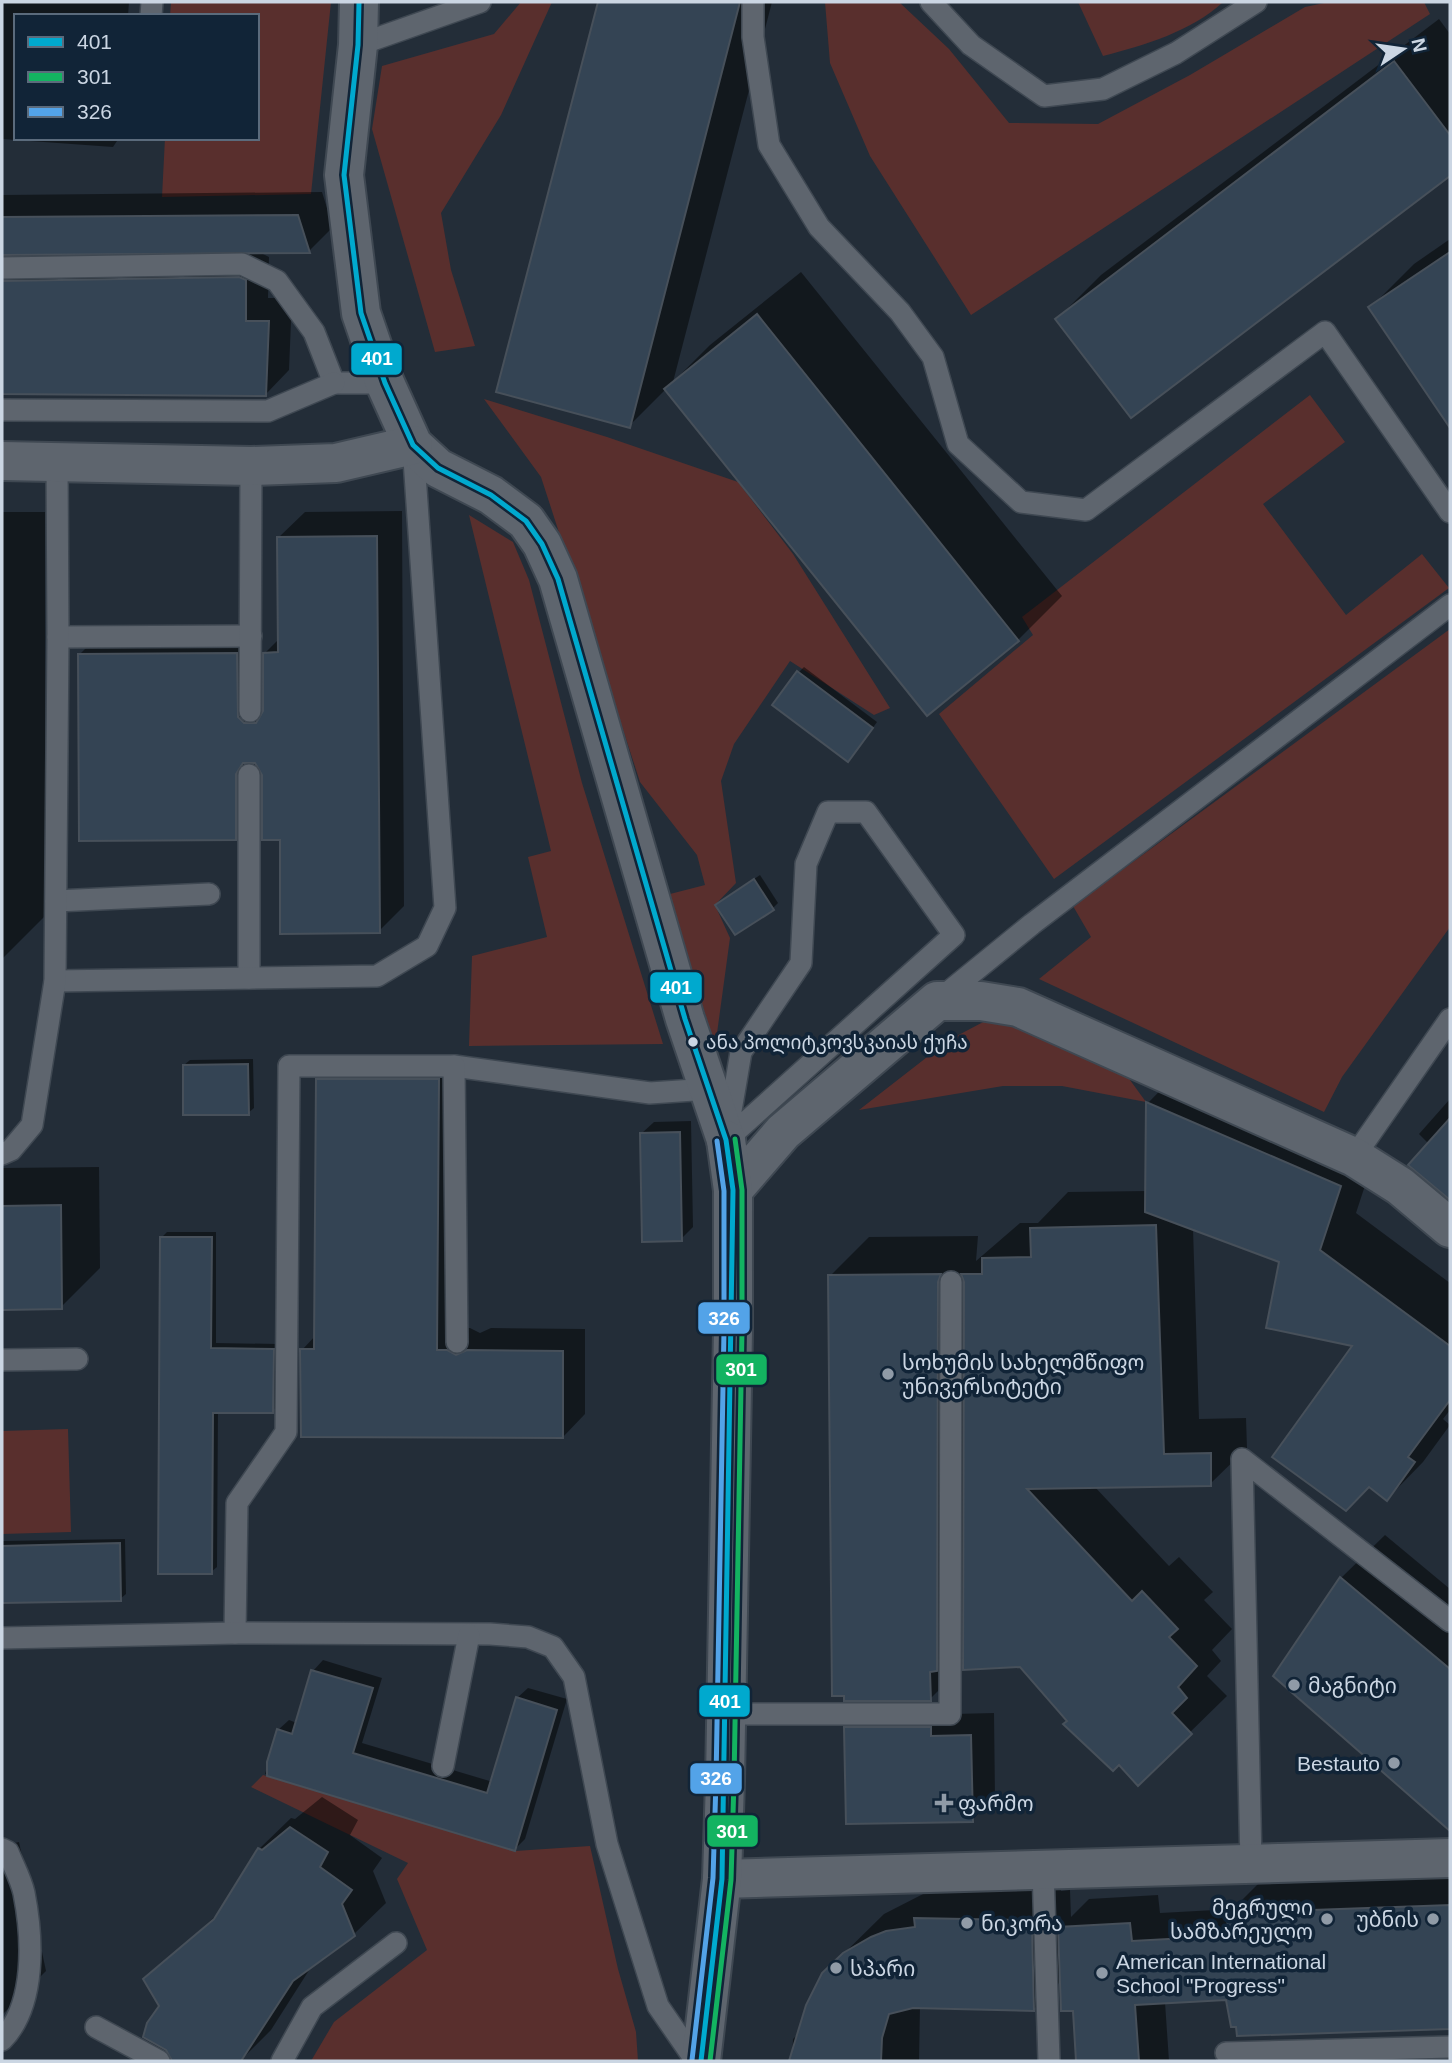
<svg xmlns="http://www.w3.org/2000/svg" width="1452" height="2063" font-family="Helvetica,'Noto Sans Georgian',sans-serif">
<rect width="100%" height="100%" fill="#232d38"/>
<g fill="#592f2d">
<path d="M171,2h160l-20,192 -149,3 3,-59h92v-122h-87z"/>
<path d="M521,2h31l-51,113 -60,98 10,57 24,76 -40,6 -63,-223 10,-63 112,-32z"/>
<path d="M825,2h74l50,47 60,74 89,1 92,-49 115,-68 24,-5h95l6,12 -459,301 -101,-159 -40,-93z"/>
<path d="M1078,2h145c-32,30 -79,43 -120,54z"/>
<path d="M1310,395l35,47 -82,62 83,111 76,-61 27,34 -395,291 -115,-165 94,-79 -11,-18z"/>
<path d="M484,399l123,38 131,45 55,72 97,154 -16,7 -84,-54 -56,83 -13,37 15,102 -21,22 15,33 -15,110 -45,-154 35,-9 -8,-30 -57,-73 -99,-305z"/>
<path d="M469,515l44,27 16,38 53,203 81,261 -194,2 3,-90 75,-19 -19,-80 23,-6z"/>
<path d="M1450,629v298l-108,150 -18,35 -285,-133 52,-42 -18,-31z"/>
<path d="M987,1020l39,6 96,43 24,33 -84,-16h-59l-144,24 90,-70z"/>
<path d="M68,1429l3,103 -69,2v-103z"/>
<path d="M263,1775l252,76 75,-5 28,123 18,63 2,29h-327l23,-39 93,-72 -30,-71 11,-16 -157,-76z"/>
</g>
<g fill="#0007" fill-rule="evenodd">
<path d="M2,2h127l-1,14h-112v122h103l-6,9 -111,-8z"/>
<path d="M600,2h172l-99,380 37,-37 91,-73 261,324 -44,44 -352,-251 -37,37 -131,-35z"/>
<path d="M1439,19l11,15v139l-319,243 -74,-97 44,-44z"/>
<path d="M322,192l11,35 -24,24h-52l12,6 -1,41h24l-3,72 -23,24 -264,-2v-197zM225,251v4l-198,3 -10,-5z"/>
<path d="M1450,239v186l-80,-117 44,-44z"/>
<path d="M402,511l2,395 -25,25 -98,-93 -17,-28 -29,28 -156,-183 26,-26 157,-1v28l17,-17v-102l26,-25z"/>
<path d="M2,512h43v404l-43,43z"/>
<path d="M804,667l73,55 -23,32 -55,-82z"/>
<path d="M760,875l18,28 -6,6 -49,-9z"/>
<path d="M341,1057h120l-2,271h11l10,5 11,-5 94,1v85l-22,23 -261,-87 14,-15 2,-255z"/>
<path d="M253,1059l1,49 -6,5 -64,-48 6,-5z"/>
<path d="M1184,1066l193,83 -21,64 94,70v127l-7,9 7,6 -27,37 -36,37 -32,-155 -74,-83 -88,-33 6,191 47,-1 1,30 -37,36 -116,2 75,80 10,-9 34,35 -9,8 28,29 -20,21 9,11 -14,15 20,20 -89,87 -69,-63 -49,-55 -55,-1 -35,35 -100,-423 39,-39 109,-1 -2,25 44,-38h18l30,-31 79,-1 1,-88z"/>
<path d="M1450,1099v99l-39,-33 18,-21 -10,-10z"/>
<path d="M691,1121l2,106 -12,12 -39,-106 12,-11z"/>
<path d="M99,1167l1,101 -39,39 -59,1v-140z"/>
<path d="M167,1232h49v111l62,1v62l-6,5h-54l-1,156 -6,5 -49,-335z"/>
<path d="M1385,1535l65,54v239l-109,-250z"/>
<path d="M125,1539l1,55 -6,5 -118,2v-60z"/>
<path d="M323,1660l59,18 -20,65 131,39 24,-84 11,-10 39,11 -42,140 -10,10 -250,-75 13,-44 11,-10 8,3 16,-52z"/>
<path d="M869,1705l84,9 41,-1 1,84 -23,23 -126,-92z"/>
<path d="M322,1797l36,23 -8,15 32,23 -9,13 13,32 -32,31 -41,30 -42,66 -31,31h-36l-16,-11 -12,11 -9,-12 -6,-43 -16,-26 77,-70 37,-61 32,-31 4,1z"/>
<path d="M19,1842l27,129 -44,44v-169z"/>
<path d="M1450,1878v149l-211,7 -11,-36 -63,4 4,59h-91l-3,-51 -14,-29 -27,28 -114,-2 -1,54h-127l1,-22 7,-7 23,-58 61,-60 43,-22 134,-11v10l9,-1 1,27 18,-18 69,-4 2,18 73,-4 25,-25z"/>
</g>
<g fill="#344454" stroke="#47505a" stroke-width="2">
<path d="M598,2h142l-110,426 -134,-36z"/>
<path d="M1394,61l56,74v41l-319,242 -76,-99z"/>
<path d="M298,215l12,38 -308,2v-38z"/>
<path d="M1450,252v176l-82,-121z"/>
<path d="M239,277l7,3v41h23l-3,75 -264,-2v-113z"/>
<path d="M757,314l262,327 -92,75 -263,-327z"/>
<path d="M377,536l3,397 -100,1v-94h-18v-65l-7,-12h-12l-7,11v66l-157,1 -1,-187 159,-1 1,64 6,6h12l7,-12v-58l15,-1 -1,-115z"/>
<path d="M797,671l76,57 -25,34 -76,-57z"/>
<path d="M754,879l20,31 -39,25 -20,-30z"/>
<path d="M248,1064l1,51h-66v-50z"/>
<path d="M316,1079h123l-2,271h10l9,5 11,-5 96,1v87l-262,-1 -1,-88h14z"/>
<path d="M1146,1102l195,84 -21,64 130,96v54l-42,57 7,5 -28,39 -18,-14 -23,24 -74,-54 80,-111 -86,-18 13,-66 -134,-50z"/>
<path d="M1450,1118v82l-42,-35z"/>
<path d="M680,1132l2,109 -40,1 -2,-109z"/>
<path d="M61,1205l1,104 -60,1v-104z"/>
<path d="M1156,1225l8,229 47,-1v33l-184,3 105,112 10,-10 36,38 -9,8 28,29 -19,21 9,11 -15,15 20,21 -54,52 -19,-21 -6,6 -50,-47 4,-3 -47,-54 -57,3 1,-388 -3,-8h21v-16l49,-1 -1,-29z"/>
<path d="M160,1237h52l-1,111 63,1 -1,64h-60l-1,161h-54z"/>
<path d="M941,1274l-3,8 -1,389 -7,1 1,29h-87v-5h-12l-4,-421z"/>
<path d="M120,1543l1,58 -119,2v-57z"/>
<path d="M1340,1577l110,92v162l-177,-155z"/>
<path d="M311,1670l62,18 -20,65 134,40 29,-96 41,13 -42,141 -248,-75v-14l10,-33 15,5z"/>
<path d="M844,1727h87v9l40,-1 2,87 -127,2z"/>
<path d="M290,1827l38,25 -8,15 32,23 -10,14 13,32 -62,45 -52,80h-69l-6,-11 -23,-13 4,-14 12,-17 -16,-27 71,-60 44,-71 4,2z"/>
<path d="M1450,1905v124l-213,7 -1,-9h-5l-5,-27 -91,5 4,56h-63l-3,-50h-12l-3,-84 72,-4 2,18 92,-5v-4h4l-1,-19z"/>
<path d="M914,1918l109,2v9h9l2,82 -121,-3 -24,6 -7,24 -1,23h-92l17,-56 16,-32 21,-20 28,-16 15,-6 29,-4z"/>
</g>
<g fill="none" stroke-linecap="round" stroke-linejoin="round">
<defs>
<g id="lane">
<path d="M753,2v35l16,108 50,82 81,85 33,45 25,87 63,58 65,8 239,-178 125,180"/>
<path d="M931,2l40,43 73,51 59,-7 73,-36 80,-51"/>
<path d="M151,16l1,-14"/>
<path d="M358,45l122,-43"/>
<path d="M2,268l240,-4 35,17 37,51 20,51h51"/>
<path d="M2,410l266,1 66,-28"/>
<path d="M58,637l193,-1"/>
<path d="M250,711l1,-245"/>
<path d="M249,775v203"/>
<path d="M828,812h38l88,123 -228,205 15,-88 60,-89 5,-99z"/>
<path d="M56,901l153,-7"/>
<path d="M55,981l322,-5 50,-30 18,-38 -32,-463"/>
<path d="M940,999l92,-75 418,-319"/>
<path d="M454,1066l196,27 59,-4"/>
<path d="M2,1154l9,-4 21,-25 23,-144 3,-344 -1,-174"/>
<path d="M1354,1157l96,-138"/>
<path d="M2,1360l75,-1"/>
<path d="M235,1633l2,-130 49,-71 3,-366h165l3,276"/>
<path d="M2,1638l233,-5 255,1 38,3 25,10 21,30 33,167 51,162 38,55"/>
<path d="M727,1714h223l1,-432"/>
<path d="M443,1766l26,-131"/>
<path d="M2,1849l6,3c5,13 13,27 16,41 9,46 12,112 -22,147"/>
<path d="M1251,1863l-9,-404 208,162"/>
<path d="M1043,1869l6,192"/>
<path d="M96,2027l63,34"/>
<path d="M1226,2053l224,-6"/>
<path d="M282,2061l30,-54 84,-64"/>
</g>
<g id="street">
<path d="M359,2l-1,43 -14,130 17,138 24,70 28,62 25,23 53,27 35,26 16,23 16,35 127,440 41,121"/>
<path d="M2,461l249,5 85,-3 77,-18"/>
<path d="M733,1190l50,-58 154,-131h44l37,6 336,150 46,29 50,42"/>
<path d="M722,1879l728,-21"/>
</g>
<path id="secondary" d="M701,2061l21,-182 3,-98 8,-451v-140l-7,-50"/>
</defs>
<use href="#lane" stroke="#3f4852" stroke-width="24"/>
<use href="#street" stroke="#3f4852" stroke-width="42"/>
<use href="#secondary" stroke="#3f4852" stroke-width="42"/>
<use href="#lane" stroke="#5e656e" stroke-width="21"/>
<use href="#street" stroke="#5e656e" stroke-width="38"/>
<use href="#secondary" stroke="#5e656e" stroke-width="38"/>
<defs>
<path id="bus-1" d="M359,2l-1,43 -14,130 17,138 24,70 28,62 25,23 53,27 35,26 16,23 16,35 127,440 41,121 7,50 -11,689 -21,182"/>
<path id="bus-2" d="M710,2061l21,-181 3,-99 8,-451v-140l-7,-51"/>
<path id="bus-3" d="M692,2060l21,-182 3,-97 8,-451v-139l-7,-50"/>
</defs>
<use href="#bus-1" stroke="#112437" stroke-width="10"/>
<use href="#bus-2" stroke="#112437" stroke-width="10"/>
<use href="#bus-3" stroke="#112437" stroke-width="10"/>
<use href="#bus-1" stroke="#00a9ce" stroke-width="5"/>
<use href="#bus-2" stroke="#13b361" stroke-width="5"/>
<use href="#bus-3" stroke="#53a3e8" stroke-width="5"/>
</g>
<circle fill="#cbd6e3" stroke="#112437" stroke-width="2.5" cx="693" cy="1042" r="6"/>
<g fill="#909ba7" stroke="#112437" stroke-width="2.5">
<circle cx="888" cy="1374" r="7"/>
<circle cx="1294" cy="1685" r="7"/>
<circle cx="1394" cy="1763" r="7"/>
<path d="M940.5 1792.5h7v7h7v7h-7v7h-7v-7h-7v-7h7z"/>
<circle cx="1327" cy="1919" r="7"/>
<circle cx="1433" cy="1919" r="7"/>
<circle cx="967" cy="1923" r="7"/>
<circle cx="836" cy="1968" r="7"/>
<circle cx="1102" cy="1973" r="7"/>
</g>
<g text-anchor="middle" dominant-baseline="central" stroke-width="7" stroke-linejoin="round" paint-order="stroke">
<g font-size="19" fill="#cbd6e3" stroke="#112437" text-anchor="start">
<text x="706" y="1042">ანა პოლიტკოვსკაიას ქუჩა</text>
</g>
<g font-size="21" fill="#cbd6e3" stroke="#112437" text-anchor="start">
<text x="902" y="1362">სოხუმის სახელმწიფო<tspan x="902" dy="24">უნივერსიტეტი</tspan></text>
<text x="1308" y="1685">მაგნიტი</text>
<text x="1380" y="1763" text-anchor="end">Bestauto</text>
<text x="958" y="1803">ფარმო</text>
<text x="1313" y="1907" text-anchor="end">მეგრული<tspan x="1313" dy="24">სამზარეულო</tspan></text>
<text x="1419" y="1919" text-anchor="end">უბნის</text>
<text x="981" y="1923">ნიკორა</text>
<text x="1116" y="1961">American International<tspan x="1116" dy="24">School "Progress"</tspan></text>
<text x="850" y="1968">სპარი</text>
</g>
</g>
<g stroke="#112437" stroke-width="2.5">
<rect x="350" y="342" width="53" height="34" rx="7" fill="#00a9ce"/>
<rect x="649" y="971" width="54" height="33" rx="7" fill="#00a9ce"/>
<rect x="697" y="1301" width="54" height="34" rx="7" fill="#53a3e8"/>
<rect x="715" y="1353" width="53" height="33" rx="7" fill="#13b361"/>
<rect x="698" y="1684" width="53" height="34" rx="7" fill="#00a9ce"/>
<rect x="689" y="1762" width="54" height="33" rx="7" fill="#53a3e8"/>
<rect x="706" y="1814" width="53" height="34" rx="7" fill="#13b361"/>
</g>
<g font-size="19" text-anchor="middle" font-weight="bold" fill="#fff">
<text x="377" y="365">401</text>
<text x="676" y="994">401</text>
<text x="724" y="1325">326</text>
<text x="741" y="1376">301</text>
<text x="725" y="1708">401</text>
<text x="716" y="1785">326</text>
<text x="732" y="1838">301</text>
</g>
<rect width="1452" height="2063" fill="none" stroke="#cbd6e3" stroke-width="7"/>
<rect x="14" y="14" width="245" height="126" fill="#112437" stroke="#5b6b7c" stroke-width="2"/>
<rect x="28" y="37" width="35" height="10" fill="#00a9ce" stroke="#5b6b7c" stroke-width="2"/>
<text x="77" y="49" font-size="21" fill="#cbd6e3">401</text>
<rect x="28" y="72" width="35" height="10" fill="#13b361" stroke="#5b6b7c" stroke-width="2"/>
<text x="77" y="84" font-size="21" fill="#cbd6e3">301</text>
<rect x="28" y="107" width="35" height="10" fill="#53a3e8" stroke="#5b6b7c" stroke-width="2"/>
<text x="77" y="119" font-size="21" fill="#cbd6e3">326</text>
<g transform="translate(1403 49) rotate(77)" stroke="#112437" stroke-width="5" paint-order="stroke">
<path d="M0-5L12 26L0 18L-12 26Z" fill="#cbd6e3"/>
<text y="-10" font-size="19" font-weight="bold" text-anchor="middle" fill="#cbd6e3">N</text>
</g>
</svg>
